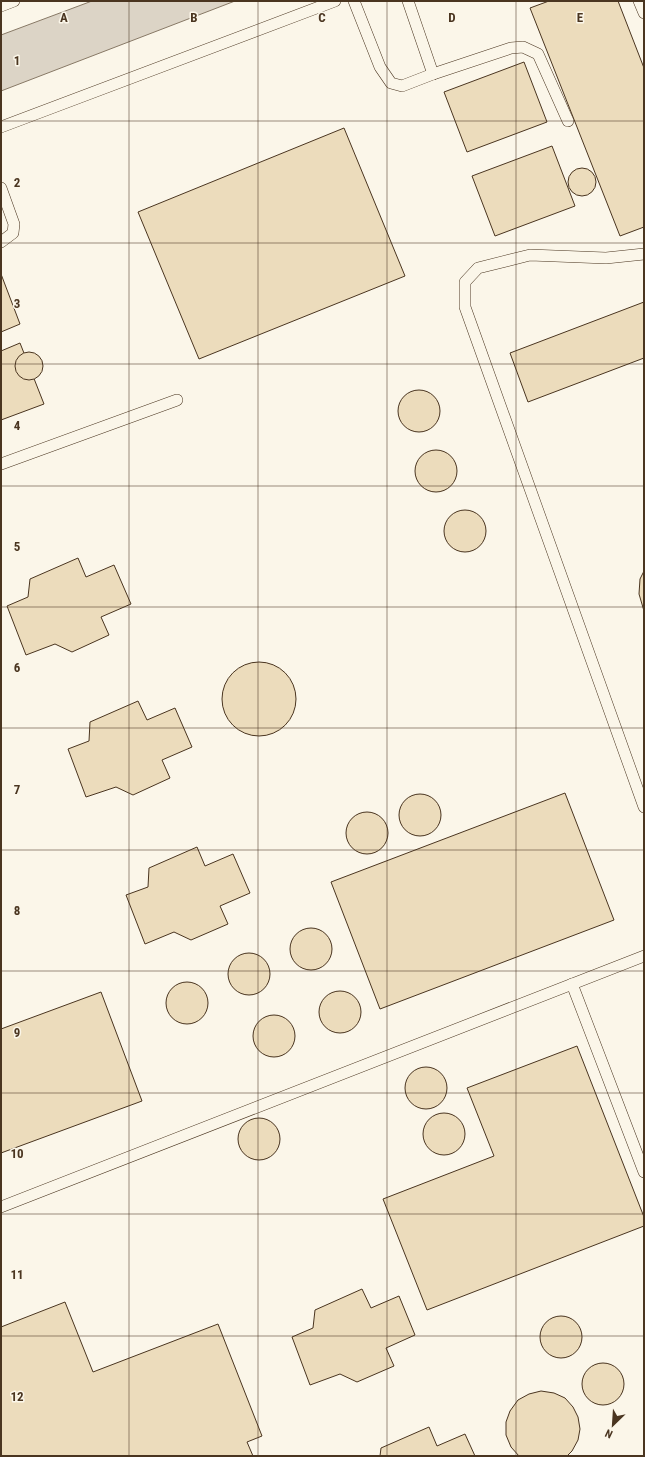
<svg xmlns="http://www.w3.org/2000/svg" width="645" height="1457" font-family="'Roboto Condensed',sans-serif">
<rect width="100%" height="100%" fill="#fbf6e9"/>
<path fill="#dcd4c6" stroke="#887966" d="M92,1h143l-234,90v-56z"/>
<g fill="#ecdcbc" stroke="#4a3520">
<path d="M549,1h69l26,67v159l-24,9 -90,-228z"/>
<path d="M524,62l23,60 -80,30 -23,-60z"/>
<path d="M344,128l61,148 -206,83 -61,-147z"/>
<path d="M552,146l23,60 -80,30 -23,-60z"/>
<circle cx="582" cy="182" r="14"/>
<path d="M1,274l19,50 -19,8z"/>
<path d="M644,302v56l-116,44 -18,-49z"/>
<path d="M20,343l24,61 -43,16v-69z"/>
<circle cx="29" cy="366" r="14"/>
<circle cx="419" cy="411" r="21"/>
<circle cx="436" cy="471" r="21"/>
<circle cx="465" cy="531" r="21"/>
<path d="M78,558l8,19 28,-12 17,39 -30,13 8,18 -37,17 -17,-8 -29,11 -19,-49 21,-9 2,-18z"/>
<path d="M644,571v40l-5,-17 1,-15z"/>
<circle cx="259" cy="699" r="37"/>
<path d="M138,701l9,19 28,-12 17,39 -30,13 8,18 -37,17 -17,-8 -30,10 -18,-48 21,-8 1,-19z"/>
<path d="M565,793l49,127 -234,89 -49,-127z"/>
<circle cx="420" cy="815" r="21"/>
<circle cx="367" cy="833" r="21"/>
<path d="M197,847l8,19 28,-12 17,39 -30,13 8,18 -37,16 -17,-8 -29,12 -19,-49 22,-8 1,-19z"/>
<circle cx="311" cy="949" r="21"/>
<circle cx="249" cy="974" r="21"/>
<circle cx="187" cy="1003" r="21"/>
<circle cx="340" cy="1012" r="21"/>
<path d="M101,992l41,109 -141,52v-124z"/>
<circle cx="274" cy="1036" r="21"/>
<path d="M577,1046l67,171v9l-217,84 -44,-111 111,-43 -27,-68z"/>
<circle cx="426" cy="1088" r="21"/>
<circle cx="444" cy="1134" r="21"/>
<circle cx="259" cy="1139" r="21"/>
<path d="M362,1289l9,19 28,-12 16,39 -29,13 8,18 -37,16 -17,-8 -30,11 -18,-48 21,-9 2,-18z"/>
<path d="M65,1302l28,70 125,-48 44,112 -15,6 6,14h-252v-129z"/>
<circle cx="561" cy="1337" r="21"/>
<circle cx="603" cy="1384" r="21"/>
<path d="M541,1391l13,2 11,5 8,9 5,10 2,12 -2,11 -6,11 -5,5h-48l-8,-9 -5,-12v-13l4,-11 8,-11 11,-6z"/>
<path d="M429,1427l8,19 28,-12 10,22h-95l1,-8z"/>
</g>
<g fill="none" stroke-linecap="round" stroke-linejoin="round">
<defs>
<g id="lane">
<path d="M354,1l26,66 11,16 11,3 31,-12 78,-26 12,-1 15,7 30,67"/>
<path d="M408,1l25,73"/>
<path d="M639,1l5,12"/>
<path d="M1,6l13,-5"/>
<path d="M1,127l334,-126"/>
<path d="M1,188l13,36 -1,9 -12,9"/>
<path d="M644,254l-38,4 -76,-3 -52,13 -13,14v25l179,500"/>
<path d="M1,464l176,-64"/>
<path d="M572,984l72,188"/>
<path d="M1,1207l643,-251"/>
</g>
</defs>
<use href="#lane" stroke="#4a3520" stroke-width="12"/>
<use href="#lane" stroke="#fbf6e9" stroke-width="11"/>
</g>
<path fill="none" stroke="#4a3520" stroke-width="1" stroke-opacity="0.55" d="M129,1v1455M258,1v1455M387,1v1455M516,1v1455M1,121h643M1,243h643M1,364h643M1,486h643M1,607h643M1,728h643M1,850h643M1,971h643M1,1093h643M1,1214h643M1,1336h643"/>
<g font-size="13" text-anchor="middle" font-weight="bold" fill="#4a3520" stroke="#fbf6e9" stroke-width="3" stroke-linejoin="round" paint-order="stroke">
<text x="64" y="22">A</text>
<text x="194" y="22">B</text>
<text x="322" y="22">C</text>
<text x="452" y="22">D</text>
<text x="580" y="22">E</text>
<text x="17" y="65">1</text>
<text x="17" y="187">2</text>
<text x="17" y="308">3</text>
<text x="17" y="430">4</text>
<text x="17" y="551">5</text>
<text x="17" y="672">6</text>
<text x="17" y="794">7</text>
<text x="17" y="915">8</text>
<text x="17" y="1037">9</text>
<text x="17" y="1158">10</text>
<text x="17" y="1279">11</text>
<text x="17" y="1401">12</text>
</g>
<rect width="645" height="1457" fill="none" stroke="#4a3520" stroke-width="4"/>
<g transform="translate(613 1425) rotate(205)" stroke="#fbf6e9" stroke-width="3" paint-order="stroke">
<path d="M0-3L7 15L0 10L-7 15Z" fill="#4a3520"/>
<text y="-6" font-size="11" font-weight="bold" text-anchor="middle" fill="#4a3520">N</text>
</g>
</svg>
